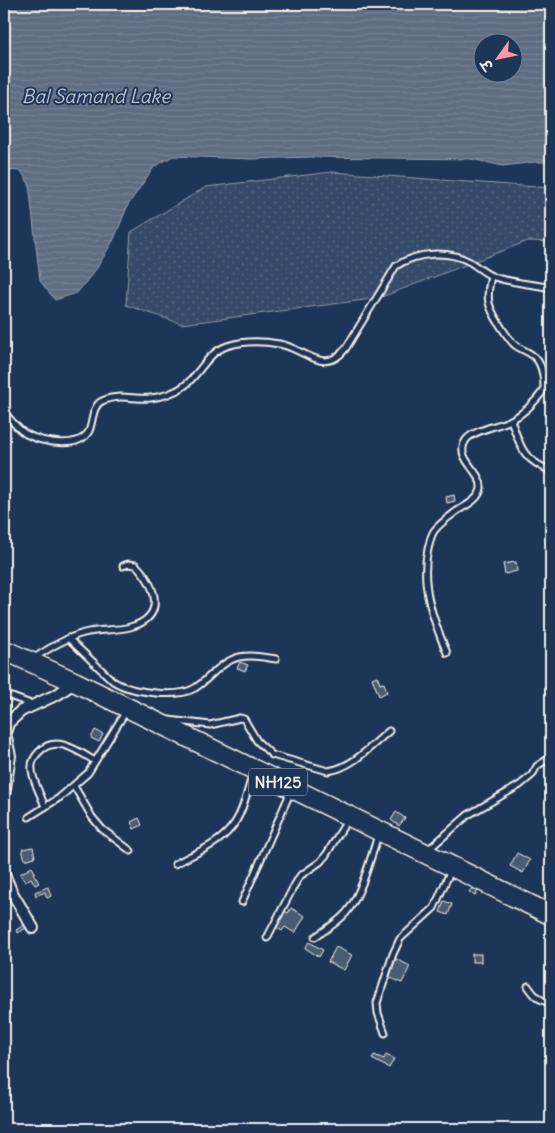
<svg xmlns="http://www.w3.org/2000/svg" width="555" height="1133" font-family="Delius,'Playpen Sans Deva',sans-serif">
<defs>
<pattern id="grass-dots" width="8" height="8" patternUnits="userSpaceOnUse" patternTransform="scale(1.25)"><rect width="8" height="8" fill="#354a67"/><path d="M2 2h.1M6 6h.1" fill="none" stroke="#53657d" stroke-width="1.8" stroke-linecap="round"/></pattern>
<pattern id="water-rules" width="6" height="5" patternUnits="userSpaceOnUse" patternTransform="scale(1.25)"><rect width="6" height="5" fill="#5e6d82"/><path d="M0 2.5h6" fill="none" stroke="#768294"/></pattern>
</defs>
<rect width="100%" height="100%" fill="#1d3557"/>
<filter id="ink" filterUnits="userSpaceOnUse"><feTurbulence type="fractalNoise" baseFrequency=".02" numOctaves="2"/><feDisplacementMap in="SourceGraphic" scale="10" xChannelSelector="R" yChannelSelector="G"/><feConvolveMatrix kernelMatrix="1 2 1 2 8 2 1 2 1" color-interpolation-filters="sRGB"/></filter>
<g filter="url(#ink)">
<path fill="url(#grass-dots)" stroke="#949ea8" d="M332,172l219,16v54l-23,-1 -149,57 -197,26 -56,-19 5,-73 75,-45z"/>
<path fill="url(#water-rules)" stroke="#9aa2ab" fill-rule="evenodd" d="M4,4h547v158h-16l-32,4 -32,-7 -160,-2 -59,2 -79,-3 -19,11 -26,38 -14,34 -17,29 -20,25 -22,7 -15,-19 -11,-97 -8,-13 -17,-1zM482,42h30v30h-30z"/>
<g fill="#485b74" stroke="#f4f1e8">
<path d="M454,495l1,6 -8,2 -1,-6z"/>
<path d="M516,562l1,9 -12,3 -2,-10z"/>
<path d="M240,662l8,3 -3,6 -8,-3z"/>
<path d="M377,676l3,8 4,-1 3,9 -8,4 -7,-18z"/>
<path d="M95,730l8,4 -4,8 -8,-4z"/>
<path d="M396,812l9,6 -6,8 -8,-6z"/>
<path d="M139,818l3,7 -8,4 -3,-7z"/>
<path d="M33,847l2,10 -10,3 -3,-11z"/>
<path d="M517,853l13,7 -7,13 -13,-7z"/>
<path d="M32,867l3,5 -2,1 6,10 -4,2 -4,-7 -6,4 -5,-8z"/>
<path d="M48,887l3,9 -4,2 -2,-6 -9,4 -1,-4z"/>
<path d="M473,887l5,4 -3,5 -6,-4z"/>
<path d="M444,901l8,3 -4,11 -8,-3z"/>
<path d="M291,908l14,8 -10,17 -10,-6 -3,4 -6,-4 8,-16 4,2z"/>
<path d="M24,925l2,3 -8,5 -2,-3z"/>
<path d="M309,942l14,8 -4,7 -14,-9z"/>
<path d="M336,947l16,8 -8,15 -16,-8z"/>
<rect x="472" y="954" width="9" height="8"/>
<path d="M396,959l14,7 -8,17 -14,-6z"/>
<path d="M374,1055l10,4 2,-4 8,4 -5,9 -17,-9z"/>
</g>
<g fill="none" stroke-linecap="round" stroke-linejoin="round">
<defs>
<g id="lane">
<path d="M4,413c7,6 14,17 22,21 15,8 53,16 63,-3 4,-9 3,-25 13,-30 16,-8 33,-1 49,-3 7,-1 16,-3 22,-6 25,-9 30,-38 54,-46 16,-5 35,-5 52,-2 26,4 45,33 67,4l50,-82c21,-14 52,-16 74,-4 8,5 15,12 24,15 18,6 39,7 57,11"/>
<path d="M511,420c10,28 11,39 40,51"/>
<path d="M68,638l45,43c17,11 64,18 82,7 13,-8 21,-21 36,-28 14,-7 30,-3 45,-1"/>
<path d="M447,653c-14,-33 -27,-68 -19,-104 2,-6 2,-12 6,-18 6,-8 15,-14 23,-20 8,-5 23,-12 24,-23 2,-16 -28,-30 -15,-48 7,-10 33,-14 45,-20 14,-7 24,-18 33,-30 0,-12 -1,-28 -12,-35 -5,-4 -12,-6 -17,-10 -8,-7 -24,-33 -26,-42 -2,-9 0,-18 2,-27"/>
<path d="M33,659c16,-11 32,-21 51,-26 15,-4 31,-2 46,-6 37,-10 26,-41 6,-62l-8,-1 -5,2"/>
<path d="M4,694l27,10"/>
<path d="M169,720l41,5 30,-7 4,1 13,22 15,14 56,16c24,-3 43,-25 61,-40"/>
<path d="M74,786l18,31 10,12 29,22"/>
<path d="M45,807c-4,-12 -12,-25 -13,-37 -1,-7 2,-13 7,-18 17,-18 39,-1 56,9"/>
<path d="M29,817l30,-19 29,-25 38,-62"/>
<path d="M428,850l40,-35 52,-30 12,-10 5,-9 14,-9"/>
<path d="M175,864c18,-10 43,-19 56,-36 12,-14 16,-37 22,-55"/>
<path d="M242,902l49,-111"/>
<path d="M315,937c11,-7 22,-14 31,-24 15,-17 25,-56 32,-78"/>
<path d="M267,938l27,-52 6,-10 20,-14 6,-7 22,-36"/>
<path d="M528,986c6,9 11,15 23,17"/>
<path d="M385,1033l-7,-20 -1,-10 16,-49 7,-15 34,-31 17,-38"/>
</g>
<g id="street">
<path d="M4,795l6,-39 -5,-23 3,-10 13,-12 37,-17 17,-12"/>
<path d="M4,874l7,17 22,37"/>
</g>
<path id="highway" d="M4,650l71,32 476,233"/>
</defs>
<use href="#lane" stroke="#f4f1e8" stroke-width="9"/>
<use href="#street" stroke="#f4f1e8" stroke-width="14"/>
<use href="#highway" stroke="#f4f1e8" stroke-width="22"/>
<use href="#lane" stroke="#1d3557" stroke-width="5"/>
<use href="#street" stroke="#1d3557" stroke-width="10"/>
<use href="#highway" stroke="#1d3557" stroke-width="19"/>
</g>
</g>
<g text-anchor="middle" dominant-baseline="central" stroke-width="4" stroke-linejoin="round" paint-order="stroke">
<rect fill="#1d3557" stroke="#b4b9bc" stroke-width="1" x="249" y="768.5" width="58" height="27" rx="4"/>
<g font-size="16" font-weight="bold" fill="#f4f1e8">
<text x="278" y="782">NH125</text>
</g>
<g font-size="19" font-style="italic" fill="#c0c3c4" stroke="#1d3557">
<text x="96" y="96">Bal Samand Lake</text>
</g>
</g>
<rect width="555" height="1133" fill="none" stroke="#1d3557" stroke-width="20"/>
<rect x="10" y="10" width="535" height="1113" fill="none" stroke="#f4f1e8" stroke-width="2" filter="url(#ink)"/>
<g transform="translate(498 58) rotate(237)"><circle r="24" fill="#1d3557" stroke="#738091"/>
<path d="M0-4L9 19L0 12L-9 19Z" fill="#ff9aa2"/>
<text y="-8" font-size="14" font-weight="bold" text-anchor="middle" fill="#f4f1e8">उ</text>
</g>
</svg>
